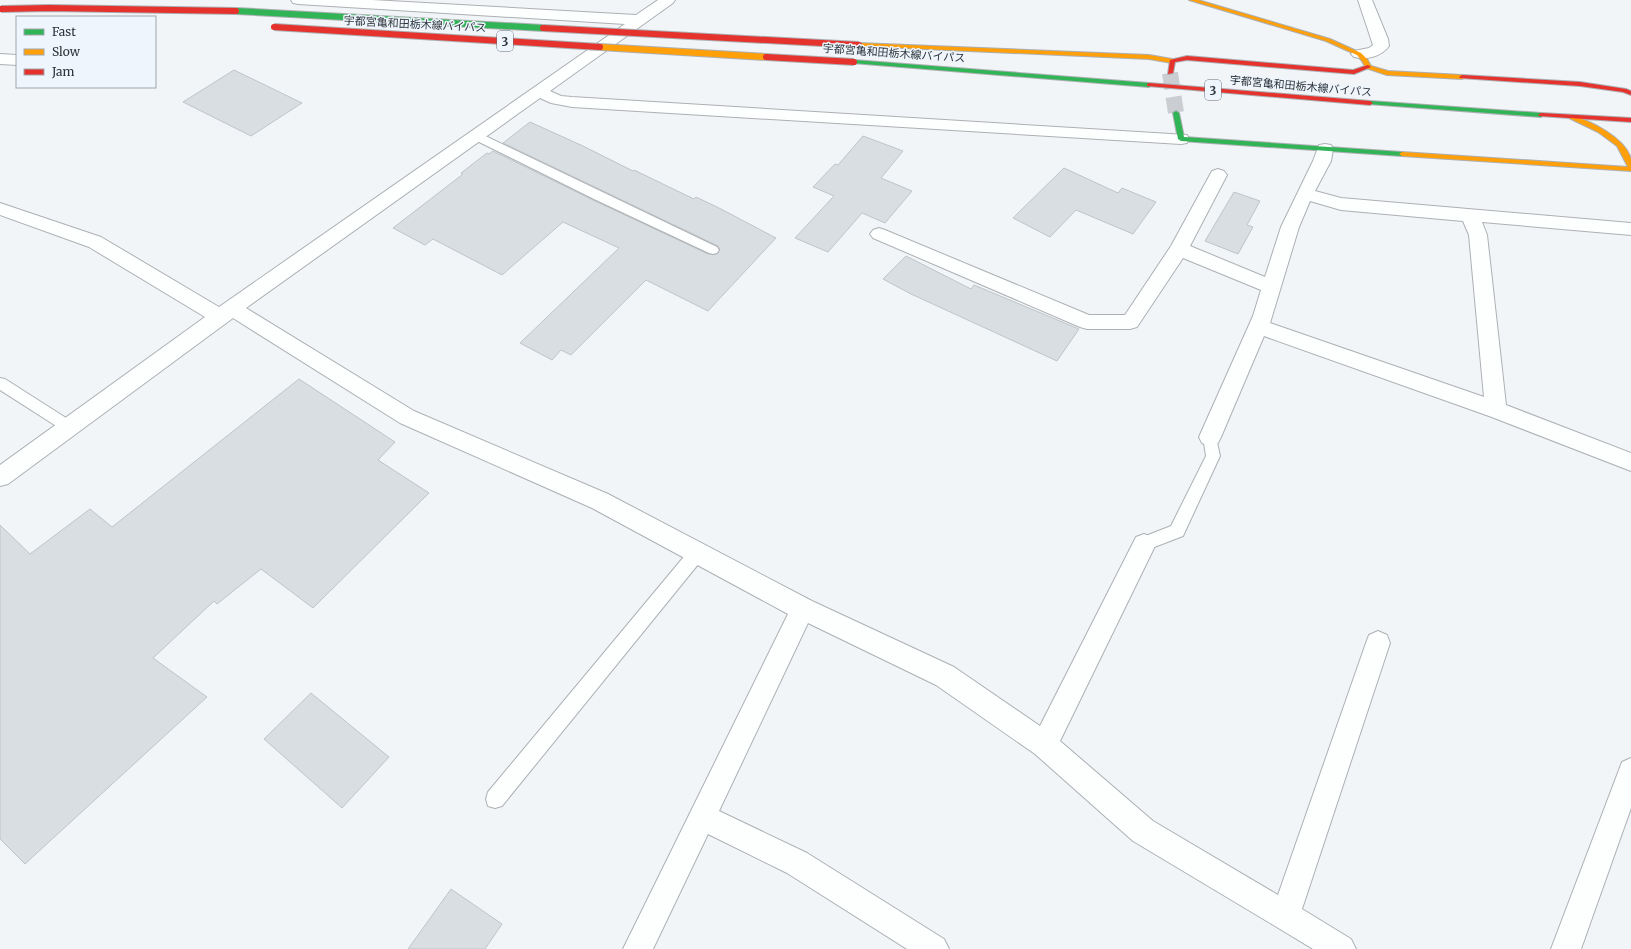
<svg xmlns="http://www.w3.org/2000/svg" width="1631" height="949" font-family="Merriweather,'Noto Sans JP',serif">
<rect width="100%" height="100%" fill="#f2f5f8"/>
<g fill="#d9dee3" stroke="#bfc4c8">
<path d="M234,70l68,33 -51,33 -68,-34z"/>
<path d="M530,122l53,24 50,25 1,-1 60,29 2,-2 25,12 55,29 -68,73 -62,-31 -75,75 -10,-5 -9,10 -32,-17 99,-95 -56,-26 -61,53 -69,-36 -8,6 -32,-17 70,-54 -2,-1 26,-20 2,1 4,-3 100,49 115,54h9l3,-5 -2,-3 -215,-103z"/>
<path d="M863,136l40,15 -22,27 31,13 -27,32 -23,-10 -34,39 -33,-14 39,-42 -21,-9 22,-23 3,1z"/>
<path d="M1064,168l54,25 4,-5 34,14 -23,32 -57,-24 -26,27 -37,-19z"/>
<path d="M1234,192l26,9 -13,24 6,2 -15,27 -33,-13z"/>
<path d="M906,256l65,33 3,-4 105,44 -22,32 -146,-67 -28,-15z"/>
<path d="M299,379l96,63 -17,18 51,33 -116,115 -52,-39 -44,35 -3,-3 -61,57 54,39 -182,167 -25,-25v-314l30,29 60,-45 22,18z"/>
<path d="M311,693l78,64 -47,51 -78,-69z"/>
<path d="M451,889l51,35 -17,25h-77z"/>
</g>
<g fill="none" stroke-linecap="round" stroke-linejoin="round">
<path stroke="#caced2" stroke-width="16" stroke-dasharray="16 8" stroke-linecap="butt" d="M1170,73l6,40"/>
<defs>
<g id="lane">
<path d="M475,131l242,116 2,3 -2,3 -4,1 -4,-1 -115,-54 -123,-61 -2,-3 2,-3z"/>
<path d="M0,378l5,1 69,44 2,4 -2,4 -5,2 -5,-2 -64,-41z"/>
<path d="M1210,431l5,2 5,23 -37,80 -39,15 -6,-2 -2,-5 2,-5 33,-13 35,-70 -3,-19 2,-4z"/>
<path d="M698,545l6,2 2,5 -2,5 -202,249 -7,2 -7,-2 -2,-7 2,-7 204,-245z"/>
</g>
<g id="street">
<path d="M291,0h81l264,15 22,-15h17l-2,3 -123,88 11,5 11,1 615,38 2,4 -2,4 -6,1 -609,-37 -21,-4 -11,-5 -294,210 168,103 194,83 204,107 142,66 86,59 96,-189 8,-3 8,3 4,7 -96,197 93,80 125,74 88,-252 3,-8 9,-4 9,4 3,8 -88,266 49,30 5,10h-43l-38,-23 -142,-85 -98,-87 -99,-69 -128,-62 -89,188 88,42 137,86 5,10h-42l-120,-76 -79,-39 -55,115h-30l165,-335 -196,-106 -192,-85 -167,-105 -225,166 -8,2v-21l205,-148 -116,-70 -89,-32v-12l101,34 118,70 406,-283 -327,-20 -5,-1z"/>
<path d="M1358,0h14l16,39 1,7c-8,11 -23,14 -35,11l-3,-3 3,-3 15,-3 4,-3z"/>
<path d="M0,54l17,1v10l-17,-1z"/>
<path d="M1325,144l6,1 2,4 -2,12 -16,30 26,7 290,25v12l-149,-13 5,13 19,170 125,48v18l-142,-55 -225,-80 -43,101 -3,6 -8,3 -8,-3 -3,-6 54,-121 8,-26 -78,-32 -46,69 -7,2h-43l-7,-2 -207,-89 -3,-4 3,-4 6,-2 6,2 204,85h36l46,-69 41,-75 6,-2 6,2 3,4 -37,71 75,31 16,-50 32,-66 6,-16zM1310,201l31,9 122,11 6,14 15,162 -214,-74 29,-96z"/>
<path d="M1631,758v50l-50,141h-30l71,-187z"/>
</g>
<g id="fast">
<path d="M854,60l295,23 3,2 -3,2 -297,-24v-2z"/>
<path d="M1370,101l171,12 3,2 -3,2 -173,-13 -1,-1z"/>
<path d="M1176,111l3,2 5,24 218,15 3,2 -3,2 -221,-15 -3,-2 -5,-26z"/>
</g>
<g id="slow">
<path d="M1189,0h9l132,39 31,14 6,6 4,7 17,5 74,4 3,2 -3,2 -75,-4 -21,-7 -4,-7 -5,-6 -31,-14z"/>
<path d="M859,43l290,12 23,4 3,2 -3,2 -23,-4 -292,-13v-2z"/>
<path d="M1571,115c19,6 54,22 60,44 0,3 0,8 0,12l-229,-15 -3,-2 3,-2 226,15 -11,-21 -19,-14 -29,-14v-2z"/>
</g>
<g id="jam">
<path d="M1187,56l166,14 15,-5 3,2 -17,7 -167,-14 -12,2 -2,11 -5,1 2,-14z"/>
<path d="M1462,75l118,7 46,7 5,2v4l-8,-3 -43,-6 -120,-8 -1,-1z"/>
<path d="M1149,83l221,18 3,2 -3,2 -223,-19v-2z"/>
<path d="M1541,113l90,5v4l-92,-6 -1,-1z"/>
</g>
</defs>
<use href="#lane" stroke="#acb0b4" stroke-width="2"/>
<use href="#street" stroke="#acb0b4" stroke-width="2"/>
<use href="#fast" stroke="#acb0b4" stroke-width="2"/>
<use href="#slow" stroke="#acb0b4" stroke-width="2"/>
<use href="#jam" stroke="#acb0b4" stroke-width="2"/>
<use href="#lane" fill="#fdfefe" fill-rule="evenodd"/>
<use href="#street" fill="#fdfefe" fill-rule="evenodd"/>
<use href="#fast" fill="#30b455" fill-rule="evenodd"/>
<use href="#slow" fill="#ff9f0a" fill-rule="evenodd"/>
<use href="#jam" fill="#e5322d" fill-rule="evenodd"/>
<defs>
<path id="fast-bridge" d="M236,11l307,17"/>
<path id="slow-bridge" d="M600,47l166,10"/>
<g id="jam-bridge">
<path d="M1,9l48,-1 187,3"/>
<path d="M274,27l326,20"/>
<path d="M543,28l316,17"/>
<path d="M766,57l88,5"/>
</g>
</defs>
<use href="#fast-bridge" stroke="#acb0b4" stroke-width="8" stroke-linecap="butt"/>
<use href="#slow-bridge" stroke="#acb0b4" stroke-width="8" stroke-linecap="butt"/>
<use href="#jam-bridge" stroke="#acb0b4" stroke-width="8" stroke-linecap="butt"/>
<use href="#fast-bridge" stroke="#30b455" stroke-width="6"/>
<use href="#slow-bridge" stroke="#ff9f0a" stroke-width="6"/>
<use href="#jam-bridge" stroke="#e5322d" stroke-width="6"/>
</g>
<g text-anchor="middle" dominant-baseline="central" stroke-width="3" stroke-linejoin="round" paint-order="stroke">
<g font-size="11" fill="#2c333a" stroke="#eef5fc">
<text transform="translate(415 24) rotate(3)">宇都宮亀和田栃木線バイパス</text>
<text transform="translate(894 53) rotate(4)">宇都宮亀和田栃木線バイパス</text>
<text transform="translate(1301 86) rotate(5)">宇都宮亀和田栃木線バイパス</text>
</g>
<g fill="#eef5fc" stroke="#666d74" stroke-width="1">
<rect x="497" y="31" width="16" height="20" rx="3"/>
<rect x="1205" y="80" width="16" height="20" rx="3"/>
</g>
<g font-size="12" font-weight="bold" fill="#2c333a">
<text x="505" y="41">3</text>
<text x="1213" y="90">3</text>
</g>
</g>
<rect x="16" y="16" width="140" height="72" fill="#eef5fc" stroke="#a0a7ae"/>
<rect x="24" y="29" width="20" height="6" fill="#30b455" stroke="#a0a7ae"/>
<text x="52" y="36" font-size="12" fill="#2c333a">Fast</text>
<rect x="24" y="49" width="20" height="6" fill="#ff9f0a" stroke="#a0a7ae"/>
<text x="52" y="56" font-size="12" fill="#2c333a">Slow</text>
<rect x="24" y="69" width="20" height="6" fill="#e5322d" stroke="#a0a7ae"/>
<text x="52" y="76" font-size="12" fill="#2c333a">Jam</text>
</svg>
